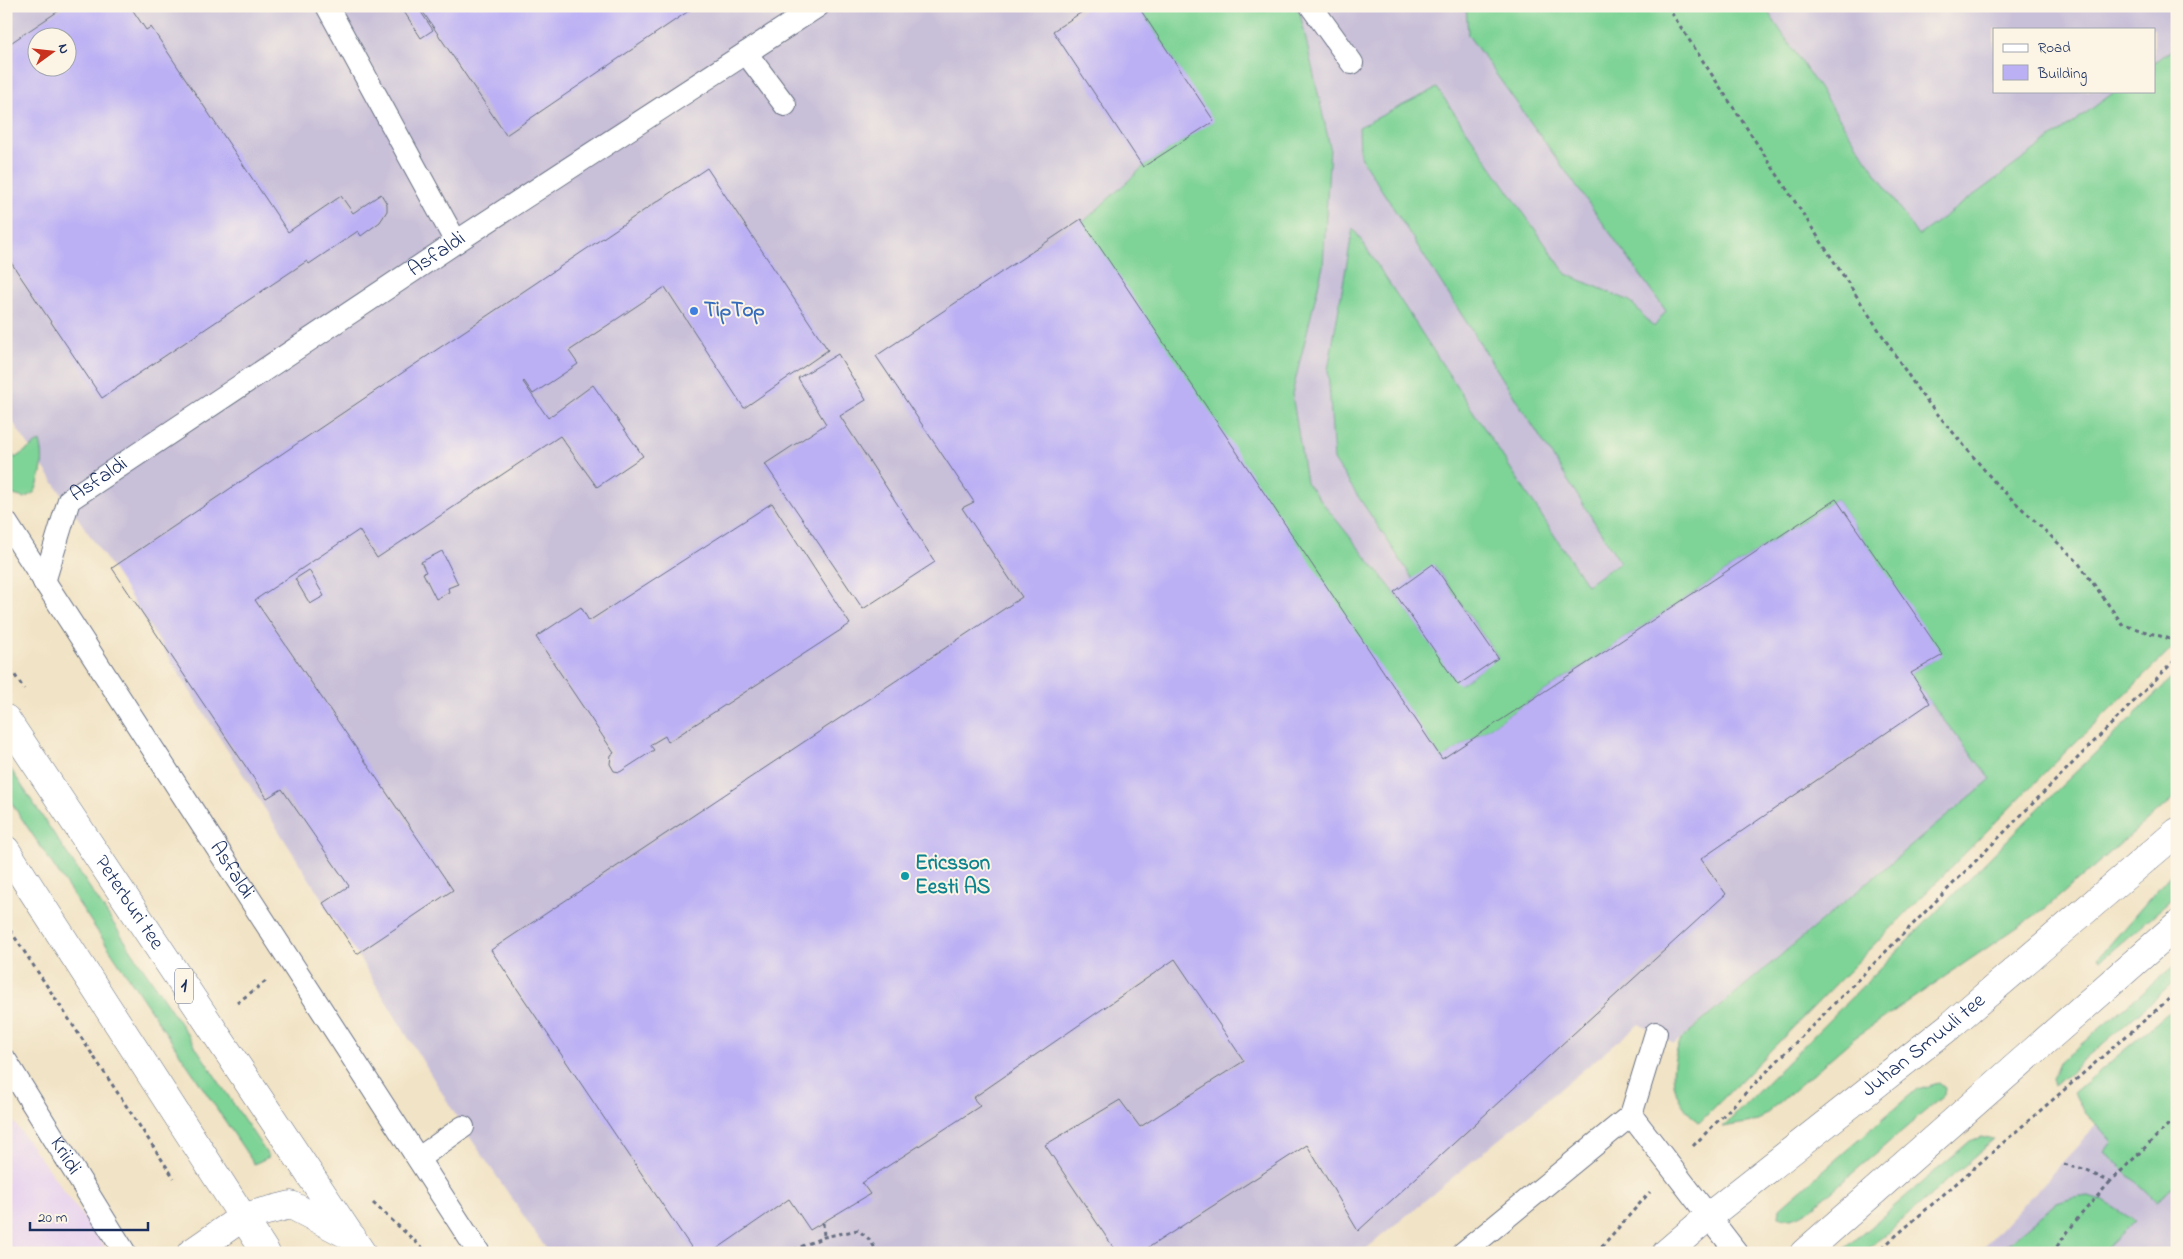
<svg xmlns="http://www.w3.org/2000/svg" width="2183" height="1259" font-family="'Indie Flower',sans-serif">
<rect width="100%" height="100%" fill="#fcf5e5"/>
<filter id="ink" filterUnits="userSpaceOnUse"><feTurbulence type="fractalNoise" baseFrequency=".02" numOctaves="2"/><feDisplacementMap in="SourceGraphic" scale="10" xChannelSelector="R" yChannelSelector="G"/><feConvolveMatrix kernelMatrix="1 2 1 2 8 2 1 2 1" color-interpolation-filters="sRGB"/></filter>
<filter id="wash" filterUnits="userSpaceOnUse"><feTurbulence type="fractalNoise" baseFrequency=".0096" numOctaves="4" result="noise"/><feDisplacementMap in="SourceGraphic" scale="20" xChannelSelector="R" yChannelSelector="G"/><feGaussianBlur stdDeviation="1.12" result="paint"/><feColorMatrix in="noise" values="0 0 0 0 0 0 0 0 0 0 0 0 0 0 0 0 0 1.4 0 .05"/><feComposite in="paint" operator="in"/></filter>
<g filter="url(#wash)">
<rect width="100%" height="100%" fill="#f1e3c5"/>
<path fill="#e7d2ef" d="M6,1111l103,142h-103z"/>
<g fill="#c8bfd8" fill-rule="evenodd">
<path d="M6,6h1573l436,639 -24,134 -317,265 -35,-20 -278,229h-812l-86,-126 -106,-173 -245,-386 -106,-156zM38,38h30v30h-30z"/>
<path d="M1764,6h413v526l-259,-295zM1994,29h160v62h-160z"/>
<path d="M2177,1053v200h-199l146,-157z"/>
</g>
<g fill="#7ed396" stroke="#4c817a">
<path d="M1138,6h156l6,7 30,134 -7,119 -31,128 14,88 88,110 65,93 39,-28 -64,-92 -21,14 -79,-119 -6,-90 25,-142 234,357 33,-23 -260,-406 -1,-29 78,-39 129,186 64,27 24,26 12,-16 -198,-276 -2,-29h298l154,230 198,-145h38v-28l23,-17v598l-126,122 -352,357c-28,-24 -32,-51 -18,-84l310,-260 -61,-76 -19,-30 31,-18 -106,-156 -394,260 -363,-533 64,-59 70,-46z"/>
<path d="M40,441c5,18 2,33 -5,51l-11,6 -17,-5 -1,-48 9,13z"/>
<path d="M2177,673v122l-130,112 -194,132 -95,82 -35,6 319,-322z"/>
<path d="M6,762l263,395 -15,7 -234,-348 -14,-22z"/>
<path d="M2177,867v28l-76,65 -3,-2z"/>
<path d="M2177,963v17l-123,106 -2,-7 7,-16z"/>
<path d="M2177,1005v180l-21,16 -52,-49 8,-10 -30,-34 -8,-15z"/>
<path d="M1939,1083l6,5 -1,7 -132,113c-10,6 -21,14 -33,8l1,-8 137,-119z"/>
<path d="M1981,1137l13,3 -130,113h-24l130,-112z"/>
<path d="M2088,1196l14,4 33,21 -33,32h-106l61,-50 16,-5z"/>
</g>
<g id="blocks">
<g fill="#bcb0f4" fill-rule="evenodd">
<path d="M66,6h64l16,24 5,-3 137,205 53,-36 12,17 28,-19 6,10v7l-7,11 -19,14 -3,-5 -49,33 -2,-3 -205,137 -96,-143v-209zM38,38h30v30h-30z"/>
<path d="M409,6h8l16,24 -12,8 -18,-28z"/>
<path d="M419,6h277l-190,129z"/>
<path d="M1091,6h47l76,115 -71,46 -90,-136z"/>
<path d="M707,168l121,182 -84,58 -79,-121 -96,64 9,13 -45,30 -9,-13 -1,1 25,36 45,-33 50,71 -46,31 -37,-51 -183,122 -18,-28 -104,70 198,290 -96,64 -34,-51 26,-17 -67,-97 -15,9 -155,-230z"/>
<path d="M1081,219l361,540 394,-260 107,156 -32,18 19,30 -229,156 25,35 -368,337 -51,-86 -167,108h-23l-72,-108 75,-45 20,27 104,-66 -69,-102 -202,139 7,8 -118,77 8,11 -60,36 -21,-31 -78,54h-16l-204,-303 531,-353 -60,-89 12,-6 -98,-146z"/>
<path d="M838,354l28,46 -26,16 95,146 -72,47 -98,-145 61,-40 -28,-46z"/>
<path d="M772,503l78,121 -182,118 -3,-6 -15,9 4,5 -34,22 -6,-1 -4,-7 1,-9 3,-2 -78,-116 45,-30 8,14z"/>
<path d="M442,551l16,33 -10,4 1,4 -13,7 -13,-26 3,-1 -5,-10z"/>
<path d="M1433,564l65,94 -40,27 -64,-93z"/>
<path d="M309,570l15,26 -14,8 -15,-25z"/>
</g>
</g>
</g>
<g filter="url(#ink)">
<use href="#blocks" fill-opacity="0" stroke="#666e82" stroke-width="1"/>
<g fill="none" stroke-linecap="round" stroke-linejoin="round">
<defs>
<g id="service">
<path d="M327,6l129,236"/>
<path d="M1311,6l41,57"/>
<path d="M746,53l39,52"/>
<path id="s1" d="M6,522l473,731"/>
<path id="s2" d="M44,582l25,-82 387,-258 362,-236"/>
<path id="s3" d="M6,1061l119,192"/>
<path d="M1631,1115l25,-82"/>
<path d="M419,1158l44,-31"/>
<path d="M1463,1253l168,-138 106,138"/>
</g>
<path id="minor" d="M191,1253l52,-36 48,-12 61,32"/>
<g id="primary">
<path id="s4" d="M1666,1253l43,-37 241,-190 227,-194"/>
<path d="M1804,1253l373,-328"/>
</g>
<g id="trunk">
<path id="s5" d="M6,719l356,534"/>
<path d="M6,850l260,403"/>
</g>
</defs>
<use href="#service" stroke="#666e82" stroke-width="24"/>
<use href="#minor" stroke="#666e82" stroke-width="29"/>
<use href="#primary" stroke="#666e82" stroke-width="29"/>
<use href="#trunk" stroke="#666e82" stroke-width="29"/>
<g stroke="#666e82" stroke-width="3" stroke-dasharray="4 4" stroke-linecap="butt">
<path d="M1667,6l253,387 77,92 80,76 46,64 54,16"/>
<path d="M6,662l18,27"/>
<path d="M6,924l168,254"/>
<path d="M237,1003l29,-22"/>
<path d="M1693,1146l484,-488"/>
<path d="M2064,1164l23,7 23,11 67,-66"/>
<path d="M373,1203l55,50"/>
<path d="M823,1223l1,14"/>
<path d="M786,1253l38,-16 34,-7 12,10 8,13"/>
<path d="M1596,1253l54,-61"/>
<path d="M1876,1253l301,-261"/>
<path d="M2052,1253l26,-35 32,-36"/>
</g>
<use href="#service" stroke="#fff" stroke-width="22"/>
<use href="#minor" stroke="#fff" stroke-width="28"/>
<use href="#primary" stroke="#fff" stroke-width="28"/>
<use href="#trunk" stroke="#fff" stroke-width="28"/>
</g>
</g>
<circle fill="#3f7fe0" stroke="#fcf5e5" stroke-width="2" cx="694" cy="311" r="5"/>
<circle fill="#0f9aa8" stroke="#fcf5e5" stroke-width="2" cx="905" cy="876" r="5"/>
<g text-anchor="middle" dominant-baseline="central" stroke-width="4" stroke-linejoin="round" paint-order="stroke">
<rect fill="#fcf5e5" stroke="#5e6a86" stroke-width="1" x="175" y="968.5" width="18" height="35" rx="4"/>
<g font-size="20" font-weight="bold" fill="#1b2f5e">
<text x="184" y="986">1</text>
</g>
<g font-size="21" fill="#1b2f5e" stroke="#fcf5e5">
<text stroke="none"><textPath href="#s2" startOffset="528">Asfaldi</textPath></text>
<text stroke="none"><textPath href="#s2" startOffset="122">Asfaldi</textPath></text>
<text stroke="none"><textPath href="#s1" startOffset="415">Asfaldi</textPath></text>
<text stroke="none"><textPath href="#s5" startOffset="221">Peterburi tee</textPath></text>
<text stroke="none"><textPath href="#s4" startOffset="331">Juhan Smuuli tee</textPath></text>
<text stroke="none"><textPath href="#s3" startOffset="112">Kriidi</textPath></text>
</g>
<g font-size="21" font-weight="bold" fill="#366cbe" stroke="#fcf5e5" text-anchor="start">
<text x="704" y="311">TipTop</text>
</g>
<g font-size="21" font-weight="bold" fill="#0d838f" stroke="#fcf5e5" text-anchor="start">
<text x="915" y="864">Ericsson<tspan x="915" dy="24">Eesti AS</tspan></text>
</g>
</g>
<rect width="2183" height="1259" fill="none" stroke="#fcf5e5" stroke-width="25"/>
<rect x="1993" y="28" width="162" height="65" fill="#fcf5e5" stroke="#a2a6af"/>
<rect x="2003" y="44" width="25" height="8" fill="#ffffff" stroke="#a2a6af"/>
<text x="2038" y="52" font-size="15" fill="#1b2f5e">Road</text>
<rect x="2003" y="65" width="25" height="15" fill="#bcb0f4" stroke="#a2a6af"/>
<text x="2038" y="78" font-size="15" fill="#1b2f5e">Building</text>
<g transform="translate(52 52) rotate(75)"><circle r="24" fill="#fcf5e5" stroke="#a2a6af"/>
<path d="M0-4L9 19L0 12L-9 19Z" fill="#c8321e"/>
<text y="-8" font-size="14" font-weight="bold" text-anchor="middle" fill="#1b2f5e">N</text>
</g>
<path d="M30 1222v8h118v-8" fill="none" stroke="#1b2f5e" stroke-width="2.5"/>
<text x="38" y="1222" font-size="15" fill="#1b2f5e" stroke="#fcf5e5" stroke-width="4" paint-order="stroke">20 m</text>
</svg>
